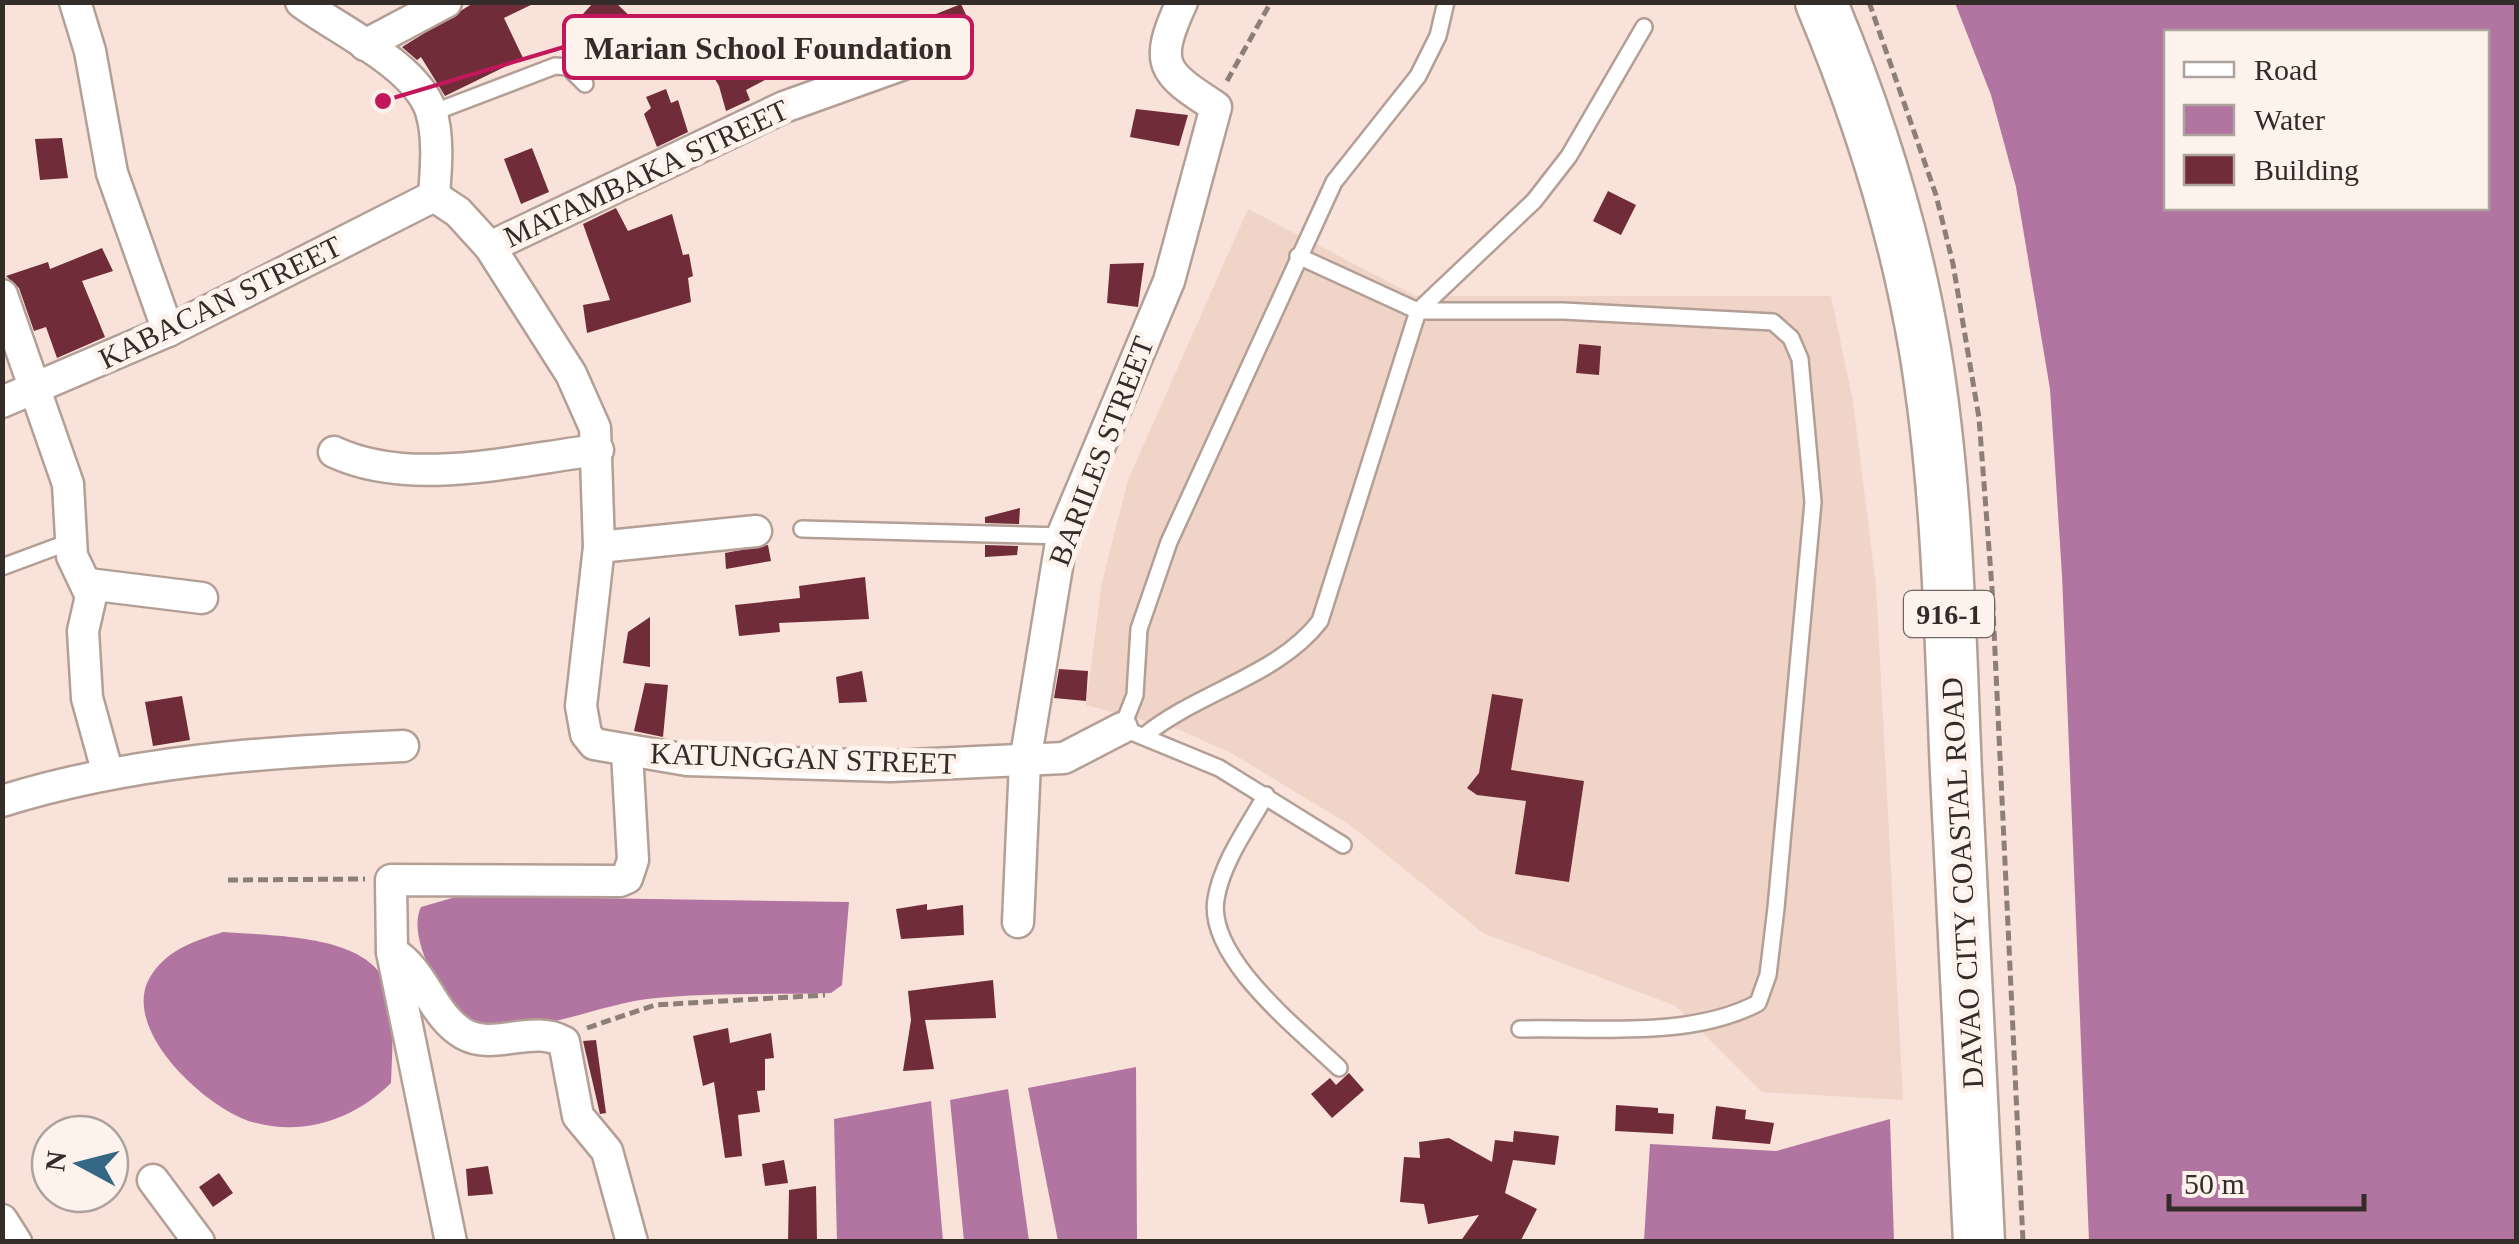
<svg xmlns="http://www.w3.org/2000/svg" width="2519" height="1244" font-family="Georgia,serif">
<rect width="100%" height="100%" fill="#f8e2d9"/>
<path fill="#f0d4c7" d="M1248,209l168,87h415l22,106 23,183 27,515 -141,-8 -86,-86 -193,-73 -133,-108 -117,-71 -53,-24 -94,-25 16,-123 26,-102z"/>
<g fill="#b275a1" fill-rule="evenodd">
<path d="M1955,3h561v1238h-427l-27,-666 -12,-186 -34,-202 -25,-92zM2166,32h320v176h-320z"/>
<path d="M459,896l390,6 -7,83 -11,8c-61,2 -124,-1 -184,6 -44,5 -115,36 -158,29 -37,-6 -85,-87 -68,-121z"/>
<path d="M223,932c46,4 151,1 165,58 7,29 4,63 3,93 -37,36 -87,54 -139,39 -47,-14 -136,-96 -100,-148 18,-26 43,-33 71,-42z"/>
<path d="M1136,1067l1,174h-79l-30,-153z"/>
<path d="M1008,1089l21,152h-65l-14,-141z"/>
<path d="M931,1101l12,140h-106l-3,-122z"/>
<path d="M1890,1119l4,122h-250l6,-97 126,7z"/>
</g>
<g fill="#702c38">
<path d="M475,2h62l-33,16 19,40 -78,38 -24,-39 -4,3 -15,-13z"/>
<path d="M594,2h21l23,22 -23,26 -33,-35z"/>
<path d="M961,4l13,28 -24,12 -14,-30z"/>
<path d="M857,16l13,39 -41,14 -14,-39z"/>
<path d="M714,22l27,31 31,-13 14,29 -40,21 4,10 -24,11 -7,-25 -27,-46z"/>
<path d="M666,89l5,14 7,-3 10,32 -31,15 -13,-33 7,-6 -5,-11z"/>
<path d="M1136,109l52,6 -9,31 -49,-9z"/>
<path d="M62,138l6,40 -28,2 -5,-41z"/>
<path d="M532,148l17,44 -28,12 -17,-45z"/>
<path d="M1608,191l28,14 -15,30 -28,-14z"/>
<path d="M616,208l12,23 44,-17 11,41 6,-1 4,22 -5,2 3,24 -104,31 -4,-28 27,-5 -27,-76z"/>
<path d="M102,248l11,23 -31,10 23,56 -48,21 -11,-31 -12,4 -15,-43 -13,-12 42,-14 2,7z"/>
<path d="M1144,263l-6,44 -31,-4 3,-39z"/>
<path d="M1579,344l22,2 -2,29 -23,-2z"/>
<path d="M1020,508l-1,16 -34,-1v-6z"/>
<path d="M768,545l3,16 -45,8 -1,-16z"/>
<path d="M985,545l33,1 -1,9 -32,2z"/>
<path d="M865,577l4,42 -90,4 1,9 -41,4 -4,-31 65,-7 -1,-12z"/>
<path d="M650,617v50l-27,-4 5,-31z"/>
<path d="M1059,669l29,2 -2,30 -32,-3z"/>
<path d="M862,671l5,31 -28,1 -3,-26z"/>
<path d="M645,683l23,2 -5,52 -29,-6z"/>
<path d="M1492,694l31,5 -12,71 73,11 -15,101 -54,-8 11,-73 -49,-6 -10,-7 12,-15z"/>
<path d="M182,696l8,44 -37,6 -8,-44z"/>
<path d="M927,904v6l36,-5 1,30 -63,4 -5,-30z"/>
<path d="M993,980l3,38 -71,2 9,49 -31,2 8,-51 -3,-29z"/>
<path d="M728,1028l2,15 41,-10 3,25 -9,1v31l-8,1 3,21 -22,3 4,41 -17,2 -11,-76 -11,4 -10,-50z"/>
<path d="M596,1040l10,73 -6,1 -17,-73z"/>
<path d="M1349,1073l15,17 -32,28 -21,-24 19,-16 6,7z"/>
<path d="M1616,1105l42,3v5l16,1 -1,20 -58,-3z"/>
<path d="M1716,1106l30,4 -1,9 29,4 -4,21 -58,-5z"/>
<path d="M1514,1131l45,5 -4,29 -42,-5 -8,33 32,16 -17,33h-60l19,-27 -51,9 -4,-20 -24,-2 4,-45 16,1 -1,-16 30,-4 43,24 3,-22 18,2z"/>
<path d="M784,1160l4,23 -23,3 -3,-22z"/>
<path d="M488,1166l5,28 -25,2 -2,-27z"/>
<path d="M219,1173l14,20 -20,14 -14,-20z"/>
<path d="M816,1186l1,56h-29l1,-52z"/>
</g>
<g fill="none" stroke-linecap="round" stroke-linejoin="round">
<defs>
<g id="service">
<path d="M432,113l123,-47 13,1 17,17"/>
<path d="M1298,256l120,55h145l210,11 18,16 9,21 13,143 -37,406 -8,67 -10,28c-68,36 -163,24 -238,26"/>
<path d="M802,529l260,7"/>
<path d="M2,567l70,-26"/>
<path d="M1144,736c53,-44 134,-60 176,-115l98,-310 116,-110 35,-45 75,-129"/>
<path d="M1266,795c-18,32 -44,67 -50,104 -10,59 84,131 123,169"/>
<path d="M1343,845l-124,-77 -97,-40 13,-33 4,-66 30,-87 165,-360 84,-106 20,-40 8,-34"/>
</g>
<g id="minor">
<path d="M75,2l15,49 22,122 56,158"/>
<path d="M301,2c37,28 115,63 130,109 8,26 5,58 3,85"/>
<path d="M365,45l81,-43"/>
<path d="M434,196l24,16 32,35 81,127 24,54 4,119 -18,159 5,28 8,10 93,16 203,6 174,-8 58,-30"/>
<path d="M490,247l294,-140 131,-47"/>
<path d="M2,295l66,189 4,72 19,40 -8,35 4,67 21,76"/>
<path d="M2,402l166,-71 266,-135"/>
<path d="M334,452c77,36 181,8 264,-2"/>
<path d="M599,547l157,-16"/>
<path d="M88,584l114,14"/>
<path d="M2,801c131,-41 265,-49 401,-55"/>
<path d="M1018,922l7,-160 37,-226 107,-255 47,-174c-54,-35 -63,-42 -34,-105"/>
<path d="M392,952c33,19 39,63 72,82 30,17 69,-10 100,8l14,74 29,35 25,91"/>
<path d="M153,1180l46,62"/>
<path d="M2,1220l14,22"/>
<path d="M451,1242l-59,-290 -1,-72 229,1 7,-3 6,-18 -6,-108"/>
</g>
<path id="primary" d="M1821,2c47,112 84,228 104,348 23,139 25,282 31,423 7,156 15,312 23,469"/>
</defs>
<use href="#service" stroke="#b39f96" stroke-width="20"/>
<use href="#minor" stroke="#b39f96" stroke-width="35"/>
<use href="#primary" stroke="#b39f96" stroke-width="55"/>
<g stroke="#8d7e79" stroke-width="5" stroke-dasharray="10 5" stroke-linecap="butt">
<path d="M1869,2l67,193 17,69 26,154 13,170 31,654"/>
<path d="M1227,81l44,-79"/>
<path d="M228,880l137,-1"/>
<path d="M587,1028l68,-23 170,-10"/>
</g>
<use href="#service" stroke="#fff" stroke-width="15"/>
<use href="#minor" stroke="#fff" stroke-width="30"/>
<use href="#primary" stroke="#fff" stroke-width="50"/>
</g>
<g text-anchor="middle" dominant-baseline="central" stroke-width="10" stroke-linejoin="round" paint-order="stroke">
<rect fill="#fef2ec" stroke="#716764" stroke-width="2.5" x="1904" y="591" width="90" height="46" rx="8"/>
<g font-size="28" font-weight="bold" fill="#342c29">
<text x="1949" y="614">916-1</text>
</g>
<g font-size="30" fill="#342c29" stroke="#fef2ec">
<text transform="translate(646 173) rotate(-25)">MATAMBAKA STREET</text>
<text transform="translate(220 302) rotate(-26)">KABACAN STREET</text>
<text transform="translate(1101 451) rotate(-69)">BARILES STREET</text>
<text transform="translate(803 758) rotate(2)">KATUNGGAN STREET</text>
<text transform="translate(1962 883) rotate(-93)">DAVAO CITY COASTAL ROAD</text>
</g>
</g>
<path fill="none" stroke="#c2185b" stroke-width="4" d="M383 101L564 47"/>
<circle fill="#c2185b" stroke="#fef2ec" stroke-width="4" cx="383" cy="101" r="10"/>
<rect fill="#fef2ec" stroke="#c2185b" stroke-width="4" x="564" y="16" width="408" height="62" rx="10"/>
<g font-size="32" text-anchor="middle" font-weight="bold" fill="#342c29">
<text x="768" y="59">Marian School Foundation</text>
</g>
<rect width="2519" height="1244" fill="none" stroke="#342c29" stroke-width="10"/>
<rect x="2164" y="30" width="325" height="180" fill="#fef2ec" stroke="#ada39e" stroke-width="2.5"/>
<rect x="2184" y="62" width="50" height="15" fill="#ffffff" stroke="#ada39e" stroke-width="2.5"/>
<text x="2254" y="80" font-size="30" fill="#342c29">Road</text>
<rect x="2184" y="105" width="50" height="30" fill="#b275a1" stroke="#ada39e" stroke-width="2.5"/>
<text x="2254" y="130" font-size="30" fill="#342c29">Water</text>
<rect x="2184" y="155" width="50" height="30" fill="#702c38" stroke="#ada39e" stroke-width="2.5"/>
<text x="2254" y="180" font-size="30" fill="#342c29">Building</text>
<g transform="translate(80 1164) rotate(277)"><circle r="48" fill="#fef2ec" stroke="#ada39e" stroke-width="2.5"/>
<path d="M0-8L18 38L0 25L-18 38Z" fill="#356885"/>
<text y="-15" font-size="28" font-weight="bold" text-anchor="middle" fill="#342c29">N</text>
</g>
<path d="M2169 1194v15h195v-15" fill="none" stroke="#342c29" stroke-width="5"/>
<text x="2184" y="1194" font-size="30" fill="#342c29" stroke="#fef2ec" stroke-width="8" paint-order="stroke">50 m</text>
</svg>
